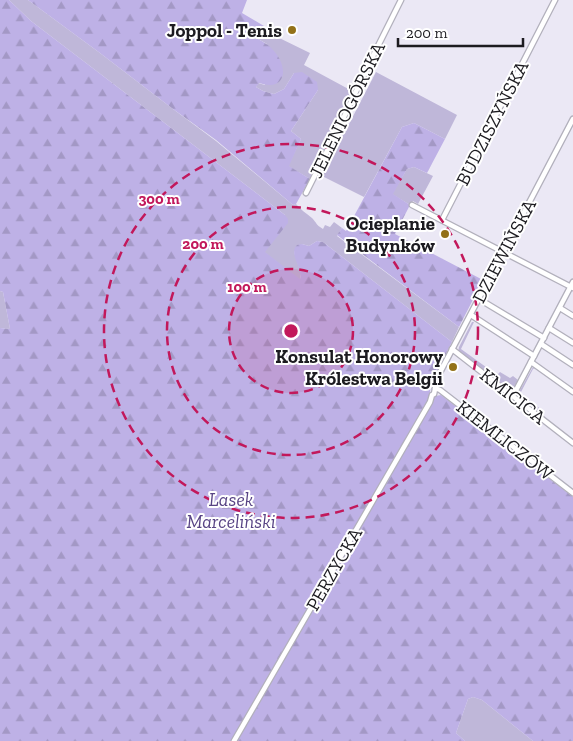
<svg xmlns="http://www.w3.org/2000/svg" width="573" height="741" font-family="'Zilla Slab',serif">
<defs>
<pattern id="forest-firs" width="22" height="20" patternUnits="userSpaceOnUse" patternTransform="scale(1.25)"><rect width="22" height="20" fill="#beb1e6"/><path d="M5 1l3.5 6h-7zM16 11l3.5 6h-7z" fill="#a398c5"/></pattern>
</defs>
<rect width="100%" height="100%" fill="#ebe8f5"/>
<g fill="#bfb7d9">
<path d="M9,0h19l72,53 73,56 43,32 77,64 3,-1c5,6 10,9 16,14 5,5 3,6 11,11l2,-4 5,2 4,-5 8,6 -5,8 122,91 -7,15 -129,-100 -6,-1 -8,5 -7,-2 -8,8 7,21 -1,7 -36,-28 21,-37 -254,-194z"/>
<path d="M264,26l1,5 45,22 -6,12 50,27 -44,87 -22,-13 13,-27 -10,-8 27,-41 -24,-17 -10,16 -10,5 -11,-3 -7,-4 2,-4 7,2 2,-41 -9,-5z"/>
<path d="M376,72l81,43 -12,24 -31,-16 -12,4 -38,70 -42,-21z"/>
<path d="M414,167l19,9 -15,28 -5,-3 -3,4 -18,-11 15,-25z"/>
<path d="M0,291l3,1 7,37 -10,-1z"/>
<path d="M472,322h2l-13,27 36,26 3,-3 10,6 3,-2 5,4 -5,9 -4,2 -51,-39 1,-5z"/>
<path d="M533,367l2,1 -2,1 -12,23 1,3 20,15 -3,4 -5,-4v-1l-2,-2h-2l-10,-9 -1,-6z"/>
<path d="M473,697l9,3 51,41h-68l-9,-8 12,-34z"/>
</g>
<g fill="url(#forest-firs)">
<path d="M0,0h9l22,21 254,194 3,4v4l-23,29 35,27c3,-11 -12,-25 -3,-34l5,-1 7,2 8,-5 6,1 129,100 -21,41 -1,9 5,4 6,-1 132,102v244h-40l-51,-41 -9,-3 -5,2 -12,34 9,8h-465v-413l10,1 -7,-37 -3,-1z"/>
<path d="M28,0h219l-5,13 22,13 -6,13c6,3 12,7 16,12 15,17 12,41 -15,32l-3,4 7,4 11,3 10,-5 10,-16 8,-1 15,10 1,8 -27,41 10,8 -12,27 21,13 -14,25 -3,1 -77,-65 -43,-31 -73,-56z"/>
<path d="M414,123l31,16 -18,34 -13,-6 -7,2 -14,25 17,11 -15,29 88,46 -24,47 -122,-92 5,-7 4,3 56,-104z"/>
</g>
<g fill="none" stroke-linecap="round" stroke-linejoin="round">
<defs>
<g id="street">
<path d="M306,193l36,-72 27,-57 32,-64"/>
<path d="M412,205l161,83"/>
<path d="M442,220l113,-220"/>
<path d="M479,299l65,39"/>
<path d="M560,308l13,8"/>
<path d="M471,315l63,41"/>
<path d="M549,328l24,15"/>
<path d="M541,344l32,21"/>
<path d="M452,349l121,94"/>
<path d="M531,362l42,30"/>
<path d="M433,384l2,-2 138,-263"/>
<path d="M435,388l5,2 133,103"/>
<path d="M513,396l60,-114"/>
<path d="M234,741l196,-339 2,-7 2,-1 2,-10 -1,-2"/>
</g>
</defs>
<use href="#street" stroke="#b2b0bc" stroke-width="7"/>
<use href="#street" stroke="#fff" stroke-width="4.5"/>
</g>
<circle cx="291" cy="331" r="62" fill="#c2185b" fill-opacity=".12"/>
<g fill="none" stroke="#c2185b" stroke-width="2.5" stroke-dasharray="9 6">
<circle cx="291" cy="331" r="62"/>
<circle cx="291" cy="331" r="124"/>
<circle cx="291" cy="331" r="187"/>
</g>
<g fill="#937118" stroke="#fff" stroke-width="2">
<circle cx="292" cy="30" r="5"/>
<circle cx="445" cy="234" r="5"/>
<circle cx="453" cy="367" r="5"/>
</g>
<g text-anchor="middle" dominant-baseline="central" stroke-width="4" stroke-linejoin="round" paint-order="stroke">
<g font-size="19" font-weight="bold" fill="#1c1b20" stroke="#fff" text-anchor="end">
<text x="282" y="30">Joppol - Tenis</text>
<text x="435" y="223">Ocieplanie<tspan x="435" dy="22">Budynków</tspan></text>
<text x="443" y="356">Konsulat Honorowy<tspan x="443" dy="22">Królestwa Belgii</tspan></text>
</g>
<g font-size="19" fill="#1c1b20" stroke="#fff">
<text transform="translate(347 110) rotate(-64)">JELENIOGÓRSKA</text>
<text transform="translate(492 123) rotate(-63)">BUDZISZYŃSKA</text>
<text transform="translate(504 251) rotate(-62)">DZIEWIŃSKA</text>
<text transform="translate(513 396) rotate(38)">KMICICA</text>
<text transform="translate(505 440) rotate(38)">KIEMLICZÓW</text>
<text transform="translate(334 569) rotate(-60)">PERZYCKA</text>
</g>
<g font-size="19" font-style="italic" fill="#584485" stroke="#fff">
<text x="231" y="499">Lasek<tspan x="231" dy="22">Marceliński</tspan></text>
</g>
</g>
<circle cx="291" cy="331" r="8" fill="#c2185b" stroke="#fff" stroke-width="2.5"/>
<g font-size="15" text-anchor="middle" font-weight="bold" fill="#c2185b" stroke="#fff" stroke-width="4" stroke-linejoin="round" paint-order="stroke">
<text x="159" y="204">300 m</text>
<text x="203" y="249">200 m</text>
<text x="247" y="292">100 m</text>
</g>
<path d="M398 38v8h125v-8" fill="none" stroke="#1c1b20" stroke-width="2.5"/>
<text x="406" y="38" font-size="15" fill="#1c1b20" stroke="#ffffff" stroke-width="4" paint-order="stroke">200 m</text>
</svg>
